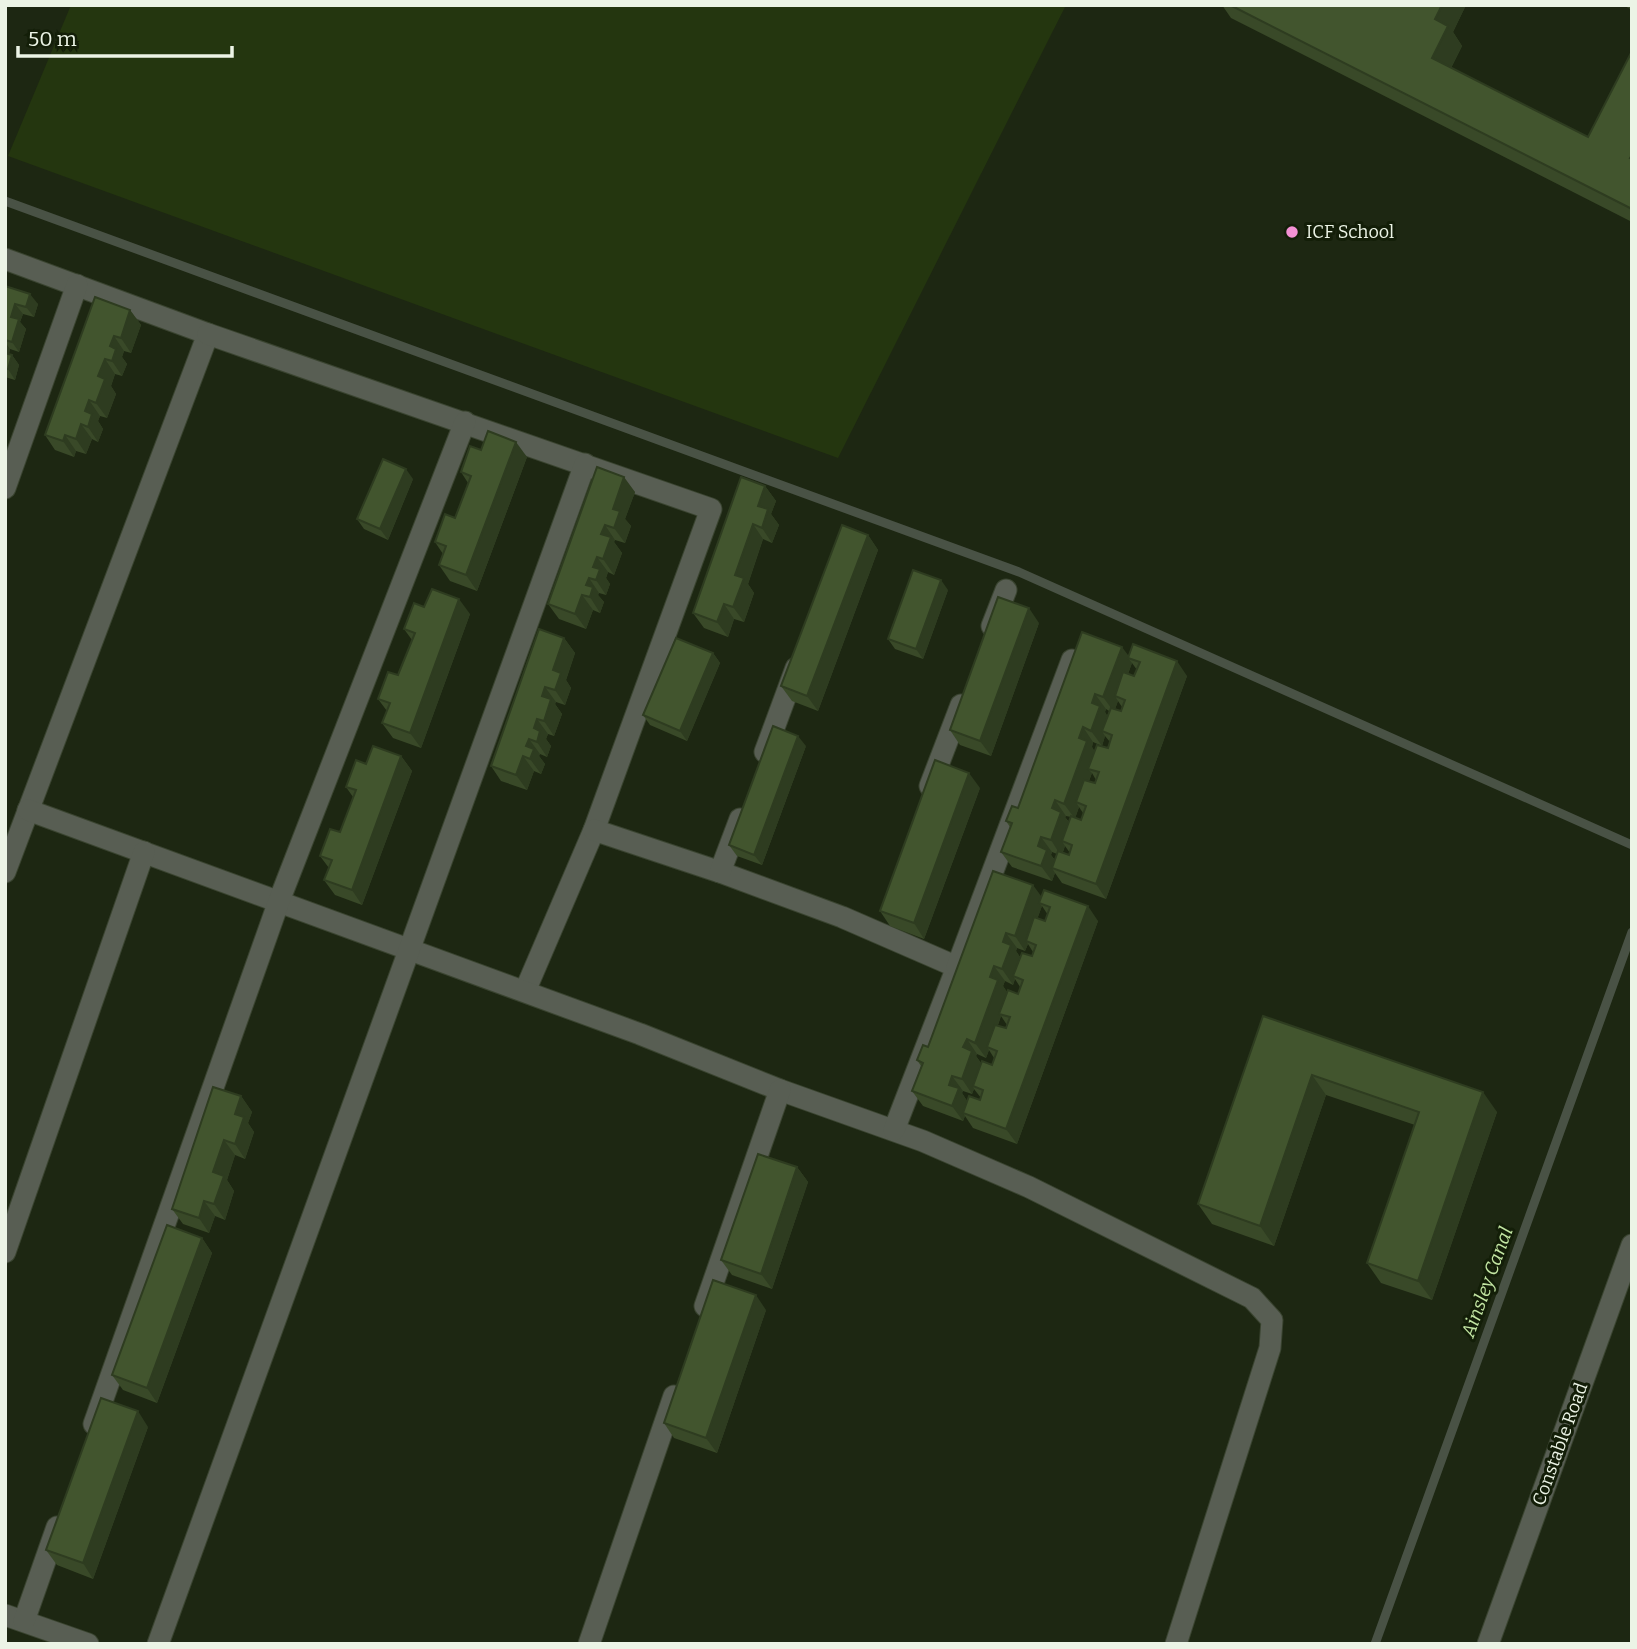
<svg xmlns="http://www.w3.org/2000/svg" width="1637" height="1649" font-family="Bitter,serif">
<rect width="100%" height="100%" fill="#1d2712"/>
<path fill="#24360f" d="M71,5h995l-228,453 -830,-302z"/>
<g fill="none" stroke-linecap="round" stroke-linejoin="round">
<g stroke="#495245" stroke-width="9">
<path d="M5,201l1014,371 613,273"/>
<path d="M1375,1644l257,-712"/>
</g>
<defs>
<g id="minor">
<path d="M5,259l203,75 -203,538"/>
<path d="M208,334l503,175 -117,321 -69,161"/>
<path d="M5,488l72,-203"/>
<path d="M992,626l14,-36"/>
<path d="M765,752l31,-84"/>
<path d="M930,786l31,-81"/>
<path d="M28,810l612,224 140,56 143,51 106,46 223,111 20,22 -2,28 -94,296"/>
<path d="M594,830l126,42 122,45 115,50 -63,163"/>
<path d="M720,872l20,-53"/>
<path d="M957,967l115,-307"/>
<path d="M5,1252l139,-400"/>
<path d="M705,1306l75,-216"/>
<path d="M94,1424l185,-523 186,-479"/>
<path d="M5,1615l83,29"/>
<path d="M24,1621l33,-94"/>
<path d="M158,1644l427,-1180"/>
<path d="M589,1644l85,-248"/>
<path d="M1488,1644l144,-399"/>
</g>
</defs>
<use href="#minor" stroke="#3a4430" stroke-width="23"/>
<use href="#minor" stroke="#585e53" stroke-width="21"/>
</g>
<g fill="#394928" fill-rule="evenodd">
<path d="M1222,5h244l-13,27 9,14 -11,22 137,69 44,-86v171l-401,-204z"/>
<path d="M1623,5h9v5z"/>
<path d="M5,286l33,18 -4,13 -11,-3 -3,8 6,7 -7,23 -9,-3 -1,5 3,1 7,10 -4,15 -10,-3z"/>
<path d="M130,310l11,15 -10,28 -7,-2 -2,6 5,7 -5,12 -7,-2 -4,12 5,8 -9,24 -7,-2 -2,5 5,8 -5,13 -6,-3 -6,15 -10,-3 -2,6 -19,-7 -10,-15z"/>
<path d="M481,450l46,7 -50,134 -27,-10 -11,-16 4,-11 -8,-12 20,-24 13,-35 -7,-11z"/>
<path d="M597,467l38,25 -10,27 6,7 -6,17 -10,-3 -1,2 8,11 -8,22 -6,-3 -2,6 4,6 -4,11 -7,-2 -1,2 6,7 -4,11 -7,-3 -7,19 -27,-10 -11,-15z"/>
<path d="M413,479l-25,61 -24,-11 -7,-10z"/>
<path d="M765,486l11,15 -5,13 8,11 -7,18 -9,-4 -15,45 6,9 -10,29 -10,-3 -6,18 -24,-9 -11,-15z"/>
<path d="M868,535l10,15 -60,161 -26,-10 -11,-15z"/>
<path d="M948,590l-25,69 -28,-10 -7,-10z"/>
<path d="M424,607l46,7 -49,134 -28,-10 -11,-15 5,-12 -9,-12 20,-24 14,-35 -8,-11z"/>
<path d="M1039,623l-48,133 -31,-11 -10,-15z"/>
<path d="M1082,632l47,24 58,20 -81,223 -44,-16 -7,-10 -3,8 -40,-14 -11,-15 9,-25 -4,-6 12,-13zM1132,663l5,7 -3,6 -6,-2zM1118,701l4,6 -1,4 -6,-2zM1106,709l3,2 -2,5 -2,-4zM1105,736l5,6 -2,6 -14,3 -2,-4 1,-5 9,4zM1092,773l4,7 -1,3 -6,-2zM1079,807l4,6 -2,7 -6,-2zM1066,816l5,1 -2,5 -4,-5zM1065,846l5,7 -1,2 -6,-3zM1052,852l5,2 -2,6 -4,-5z"/>
<path d="M564,638l11,15 -9,27 5,8 -6,17 -9,-3 -1,2 7,10 -8,22 -6,-2 -2,5 5,7 -4,11 -7,-3 -1,2 6,8 -4,10 -7,-3 -7,19 -26,-9 -10,-15z"/>
<path d="M713,653l7,10 -33,78 -37,-16 -7,-10z"/>
<path d="M806,746l-44,119 -25,-9 -8,-11z"/>
<path d="M401,756l11,15 -50,134 -27,-10 -11,-15 5,-12 -9,-12 20,-24 13,-35 -7,-10 20,-23z"/>
<path d="M980,788l-56,151 -34,-13 -10,-15z"/>
<path d="M993,871l48,26 57,24 -81,223 -44,-16 -8,-12 -2,5 -40,-15 -11,-15 9,-25 -4,-6 11,-13zM1042,906l6,9 -3,6 -8,-2zM1028,944l5,8 -1,4 -12,1 -4,-6 1,-3 8,3zM1015,979l5,8 -2,7 -11,-2 -4,-6 2,-5 8,4zM1001,1016l6,9 -1,3 -8,-3zM989,1050l5,8 -2,7 -11,-2 -5,-7 1,-2 9,4zM974,1089l7,9 -1,2 -13,1 -5,-8 1,-2 9,3z"/>
<path d="M1263,1016l234,96 -65,188 -51,-17 -14,-20 48,-138 -89,-30 -52,151 -62,-22 -14,-20z"/>
<path d="M241,1096l11,16 -4,11 6,9 -9,27 -10,-4 -8,25 7,11 -9,29 -10,-4 -6,17 -26,-9 -11,-15z"/>
<path d="M797,1167l11,15 -36,107 -40,-14 -11,-15z"/>
<path d="M202,1238l10,15 -55,150 -34,-13 -11,-15z"/>
<path d="M766,1310l-49,143 -43,-15 -10,-15z"/>
<path d="M148,1427l-55,152 -36,-14 -11,-15z"/>
</g>
<g fill="#2e3c20">
<path d="M1442,5h24l-13,27 9,14 -16,32 -14,-20 3,-39z"/>
<path d="M30,294l8,10 -4,13 -8,-10z"/>
<path d="M15,304l8,10 -3,8 6,7 -7,23 -7,-10 -1,-25z"/>
<path d="M130,310l11,15 -10,28 -10,-15z"/>
<path d="M114,336l10,15 -2,6 5,7 -5,12 -10,-15 -2,-15z"/>
<path d="M5,342l5,7 -3,13 -2,-2z"/>
<path d="M12,355l7,10 -4,15 -7,-11z"/>
<path d="M105,359l10,15 -4,12 5,8 -9,24 -11,-15 2,-27z"/>
<path d="M89,400l11,16 -2,5 5,8 -5,13 -10,-15 -3,-16z"/>
<path d="M81,424l11,15 -6,15 -10,-15z"/>
<path d="M65,435l11,16 -2,6 -11,-16z"/>
<path d="M516,442l11,15 -50,134 -11,-16z"/>
<path d="M406,469l7,10 -25,61 -8,-11z"/>
<path d="M624,477l11,15 -10,27 6,7 -6,17 -11,-15 -1,-19z"/>
<path d="M765,486l11,15 -5,13 8,11 -7,18 -10,-15 -4,-22z"/>
<path d="M753,524l10,15 -15,45 6,9 -10,29 -11,-15 2,-32z"/>
<path d="M605,525l10,15 -1,2 8,11 -8,22 -11,-16 -2,-25z"/>
<path d="M868,535l10,15 -60,161 -11,-15z"/>
<path d="M597,557l11,15 -2,6 4,6 -4,11 -10,-15 -3,-13z"/>
<path d="M589,578l10,15 -1,2 6,7 -4,11 -10,-16 -4,-12z"/>
<path d="M941,580l7,10 -25,69 -7,-10z"/>
<path d="M582,595l11,15 -7,19 -11,-15z"/>
<path d="M459,599l11,15 -49,134 -11,-15z"/>
<path d="M724,604l10,15 -6,18 -11,-15z"/>
<path d="M1029,608l10,15 -48,133 -11,-15z"/>
<path d="M564,638l11,15 -9,27 5,8 -6,17 -10,-15 -2,-20z"/>
<path d="M1122,647l9,12 -3,-1 4,5 -13,35 -4,-2 3,5 -4,11 -11,-15z"/>
<path d="M713,653l7,10 -33,78 -7,-10z"/>
<path d="M1177,661l10,15 -81,223 -10,-15z"/>
<path d="M545,687l11,15 -1,2 7,10 -8,22 -10,-15 -2,-25z"/>
<path d="M1095,694l11,15 -1,3 6,9 -9,10 3,5 -3,10 -11,-15 1,-28z"/>
<path d="M537,719l11,15 -2,5 5,7 -4,11 -10,-15 -3,-14z"/>
<path d="M1083,727l10,15 -1,5 6,9 -10,13 4,4 -12,31 -4,-2 3,5 -4,12 -11,-15 15,-66z"/>
<path d="M798,736l8,10 -44,119 -8,-10z"/>
<path d="M529,739l11,15 -1,2 6,8 -4,10 -11,-15 -4,-13z"/>
<path d="M401,756l11,15 -50,134 -10,-15z"/>
<path d="M523,756l11,15 -7,19 -11,-15z"/>
<path d="M969,773l11,15 -56,151 -10,-16z"/>
<path d="M1055,800l11,16 -1,1 7,10 -10,14 3,5 -4,10 -10,-16 1,-32z"/>
<path d="M1041,837l11,15 -1,3 7,10 -6,3 3,5 -3,8 -11,-15 -3,-20z"/>
<path d="M1033,885l11,15 -5,3 3,3 -13,36 -3,-1 2,3 -3,7 -10,-15z"/>
<path d="M1088,906l10,15 -81,223 -11,-15z"/>
<path d="M1006,933l11,15 -1,3 6,9 -9,16 2,3 -2,6 -11,-16 1,-27z"/>
<path d="M994,966l11,15 -2,5 6,9 -10,19 2,2 -11,32 -3,-1 2,3 -3,8 -11,-15 15,-66z"/>
<path d="M967,1039l10,15 -1,2 7,10 -10,20 1,3 -2,5 -10,-15 1,-32z"/>
<path d="M1312,1075l14,20 -52,151 -14,-20z"/>
<path d="M952,1076l11,15 -1,2 7,11 -6,9 2,3 -2,5 -11,-15 -3,-21z"/>
<path d="M1483,1092l14,20 -65,188 -14,-19z"/>
<path d="M241,1096l11,16 -4,11 6,9 -9,27 -10,-15v-30z"/>
<path d="M224,1140l11,15 -8,25 7,11 -9,29 -11,-16 -1,-32z"/>
<path d="M797,1167l11,15 -36,107 -11,-15z"/>
<path d="M204,1201l11,15 -6,17 -10,-15z"/>
<path d="M202,1238l10,15 -55,150 -10,-15z"/>
<path d="M756,1295l10,15 -49,143 -11,-15z"/>
<path d="M138,1411l10,16 -55,152 -10,-16z"/>
</g>
<g fill="#42552e" stroke="#2e3c20" stroke-width="2">
<path d="M1230,5h212l-7,14 13,7 -16,32 156,79 44,-86v104l-2,3 2,1v50z"/>
<path d="M5,286l25,8 -4,13 -11,-3 -4,13 8,2 -7,23 -7,-2z"/>
<path d="M95,297l35,13 -9,28 -7,-2 -4,10 6,3 -4,12 -7,-2 -7,17 7,3 -9,24 -7,-3 -4,11 7,3 -4,13 -7,-3 -5,15 -11,-4 -2,6 -18,-6z"/>
<path d="M5,353l7,2 -4,14h-3z"/>
<path d="M488,431l28,11 -50,133 -27,-10 7,-19 -11,-4 10,-28 10,4 16,-42 -10,-4 9,-26 11,4z"/>
<path d="M383,459l23,10 -26,60 -23,-10z"/>
<path d="M597,467l27,10 -11,32 7,2 -6,17 -9,-3 -4,9 10,3 -8,22 -6,-2 -4,10 7,2 -4,11 -7,-2 -3,7 7,2 -3,10 -8,-2 -7,19 -27,-10z"/>
<path d="M741,477l24,9 -7,20 10,3 -6,19 -9,-4 -18,51 9,3 -11,29 -9,-3 -7,18 -24,-9z"/>
<path d="M842,525l26,10 -61,161 -26,-10z"/>
<path d="M913,570l28,10 -25,69 -28,-10z"/>
<path d="M432,589l27,10 -49,134 -28,-10 8,-20 -12,-4 10,-27 10,3 17,-42 -11,-4 10,-26 10,4z"/>
<path d="M998,597l31,11 -49,133 -30,-11z"/>
<path d="M539,629l25,9 -11,32 8,3 -6,17 -10,-3 -3,9 9,3 -7,22 -7,-2 -3,9 6,3 -3,11 -8,-3 -3,7 8,3 -4,10 -7,-3 -7,19 -25,-9z"/>
<path d="M1082,632l40,15 -19,50 -8,-3 -3,9 8,3 -9,25 -8,-4 -4,11 8,3 -23,63 -9,-4 -3,8 9,4 -10,28 -10,-3 -3,9 9,4 -6,16 -40,-14 11,-29 -6,-2 6,-15 6,2z"/>
<path d="M676,638l37,15 -33,78 -37,-16z"/>
<path d="M1133,644l44,17 -81,223 -44,-16 6,-17 11,4 3,-10 -10,-4 9,-25 10,4 5,-14 -10,-4 8,-22 11,3 4,-11 -11,-3 9,-24 11,3 4,-13 -10,-4 9,-23 10,3 4,-11 -10,-4 8,-24 11,4 6,-14 -12,-4z"/>
<path d="M773,726l25,10 -44,119 -25,-10z"/>
<path d="M373,746l28,10 -49,134 -28,-10 8,-20 -12,-4 10,-27 10,3 16,-42 -10,-3 10,-27 10,4z"/>
<path d="M935,760l34,13 -55,150 -34,-12z"/>
<path d="M993,871l40,14 -18,51 -9,-3 -3,9 8,3 -9,24 -8,-3 -4,11 8,3 -23,63 -8,-4 -4,8 9,4 -10,28 -10,-3 -3,9 10,3 -7,18 -40,-15 11,-28 -6,-3 6,-15 5,2z"/>
<path d="M1044,890l44,16 -82,223 -43,-16 6,-17 11,4 3,-10 -10,-4 9,-25 10,4 5,-14 -10,-4 8,-22 11,3 4,-11 -11,-3 9,-24 10,4 5,-14 -10,-4 9,-23 10,3 4,-11 -10,-4 8,-24 11,4 5,-14 -11,-4z"/>
<path d="M1263,1016l220,76 -65,189 -51,-18 52,-151 -107,-37 -52,151 -62,-22z"/>
<path d="M213,1087l28,9 -6,18 9,3 -9,27 -11,-4 -11,32 11,4 -10,28 -10,-3 -5,17 -27,-9z"/>
<path d="M758,1154l39,13 -36,107 -40,-14z"/>
<path d="M167,1225l35,13 -55,150 -35,-13z"/>
<path d="M713,1280l43,15 -50,143 -42,-15z"/>
<path d="M101,1398l37,13 -55,152 -37,-13z"/>
</g>
<circle fill="#f491d4" stroke="#131e08" stroke-width="2.5" cx="1292" cy="232" r="7"/>
<g text-anchor="middle" dominant-baseline="central" stroke-width="6" stroke-linejoin="round" paint-order="stroke">
<g font-size="18" fill="#ecf4e6" stroke="#131e08" text-anchor="start">
<text x="1306" y="232">ICF School</text>
</g>
<g font-size="18" fill="#ecf4e6" stroke="#131e08">
<text transform="translate(1560 1444) rotate(-70)">Constable Road</text>
</g>
<g font-size="19" font-style="italic" fill="#c3e6a3" stroke="#131e08">
<text transform="translate(1487 1282) rotate(-70)">Ainsley Canal</text>
</g>
</g>
<rect width="1637" height="1649" fill="none" stroke="#ecf4e6" stroke-width="14"/>
<path d="M18 46v10h214v-10" fill="none" stroke="#ecf4e6" stroke-width="3.5"/>
<text x="28" y="46" font-size="21" fill="#ecf4e6" stroke="#131e08" stroke-width="5" paint-order="stroke">50 m</text>
</svg>
